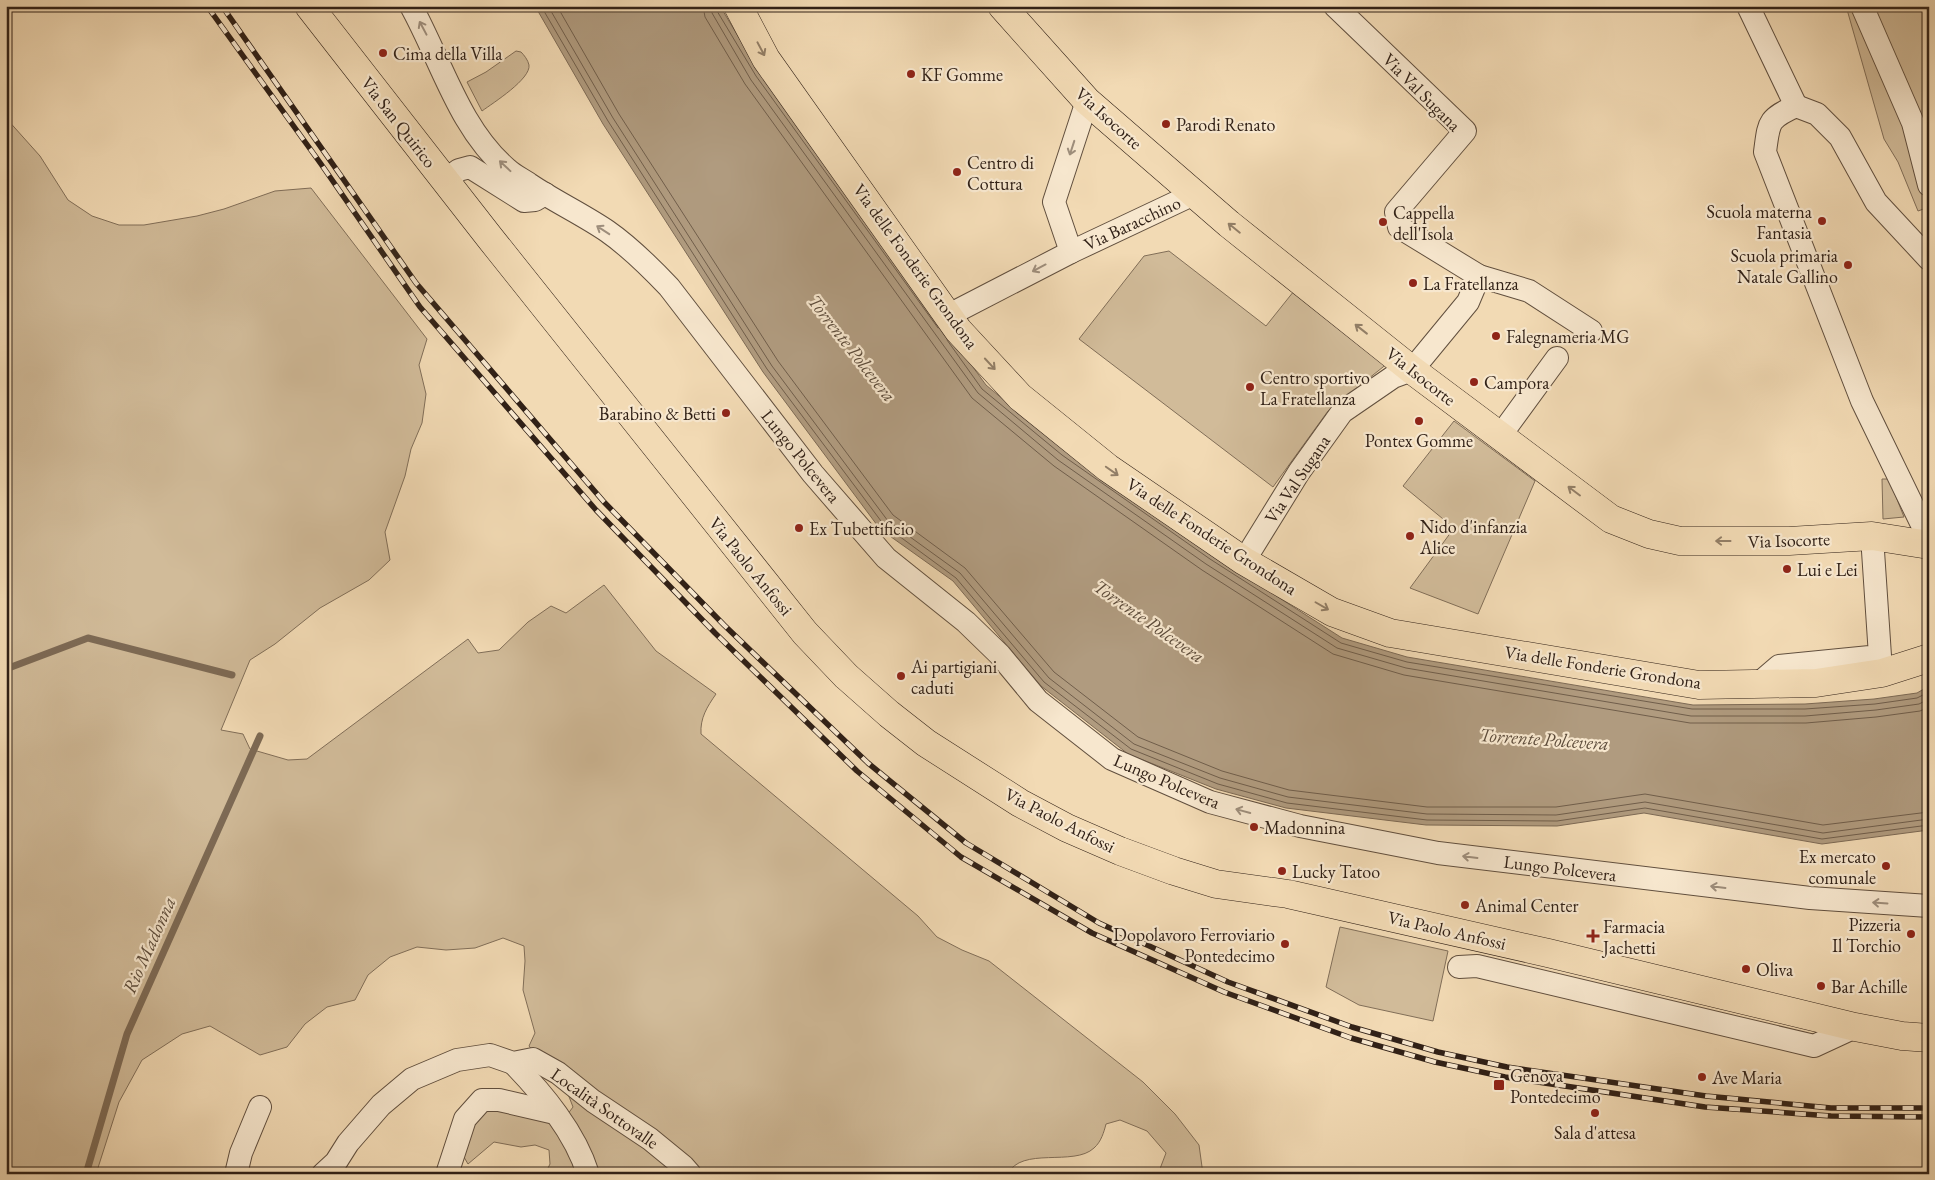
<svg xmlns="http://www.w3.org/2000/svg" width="1935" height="1180" font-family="'EB Garamond',serif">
<rect width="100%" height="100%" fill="#f2dab4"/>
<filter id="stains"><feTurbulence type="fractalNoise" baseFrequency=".004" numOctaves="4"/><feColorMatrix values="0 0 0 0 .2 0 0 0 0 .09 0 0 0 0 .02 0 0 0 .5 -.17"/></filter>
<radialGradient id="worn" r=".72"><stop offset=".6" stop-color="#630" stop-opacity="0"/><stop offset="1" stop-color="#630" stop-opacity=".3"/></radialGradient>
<g fill="#d1bb99" stroke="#816e58">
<path d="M1846,6h83v201l-11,4 -20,-49 -14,-23z"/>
<path d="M516,51l5,1c3,3 7,8 8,13 2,14 -36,38 -47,46l-15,-29 19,-10z"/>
<path d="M6,118l34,38 28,44 24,16 27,9h25l53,-9 27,-7 51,-18 36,-3 116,151 -8,26 7,29 -4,29 -11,26 -6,27 -20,56 5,28 -21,20 -49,28 -45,36 -25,16 -29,70 22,4 7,15 38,11 19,-1 161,-120 10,14 21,-3 29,-28 23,-16 15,7 38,-28 52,66 60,43c-9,13 -16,24 -15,40l217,182 19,21 25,13 27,11 154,121 32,32 24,31 4,29h-45l8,-21 -19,-22 -27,-11 -14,4c-2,8 -5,18 -12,24 -20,19 -73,-2 -86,26h-463l5,-10 -1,-14 -14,-5 -14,2 -27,-5 -26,22 -7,-12 20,-39 14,-4 69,10 9,-12 -5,-13 -39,-48 6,-13 -12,-43 2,-29 -1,-15 -21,-8 -28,10 -29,2 -29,-3 -27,10 -22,18 -13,25 -28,7 -22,17 -18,23 -27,8 -50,-29 -28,8 -40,26 -23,42 -23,72h-90z"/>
<path d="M1169,251l97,75 28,-35 94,72 -60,48 -55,76 -194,-148 65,-83z"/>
<path d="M1454,421l81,60 -57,133 -68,-26 44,-60 -51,-42z"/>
<path d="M1882,479h7l15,38 -21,2z"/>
<path d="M1340,927l108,24 -15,70 -74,-16 -33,-18z"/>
</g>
<path fill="#b09b7f" stroke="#7d6a55" d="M535,6h185l40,67 226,312 79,66 147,104 130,83 65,19 286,48 112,-1 69,-5 43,-6 12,-7v144l-107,14 -178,-31 -87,13 -131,-1 -140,-17 -70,-19 -88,-35 -87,-68 -88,-105 -73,-52 -117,-157 -160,-248z"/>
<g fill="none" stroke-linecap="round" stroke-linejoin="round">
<g stroke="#705e4b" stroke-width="1">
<path d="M541,6l67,115 159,248 117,156 72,53 88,104 87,67 87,35 69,19 140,17 130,1 88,-13 177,31 107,-14"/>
<path d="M548,6l65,112 159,248 116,155 72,52 89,105 85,66 86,34 68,19 139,17 129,1 89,-13 178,31 106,-14"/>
<path d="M557,6l62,108 159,247 115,154 72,53 89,104 84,65 84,34 67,19 138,17h129l89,-13 178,31 106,-13"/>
<path d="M703,6l2,11 40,67 227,314 82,68 148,104 131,84 71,21 286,48h116l70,-6 44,-6 9,-4"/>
<path d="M710,6l2,7 39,67 227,313 80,67 148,104 131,84 69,20 285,48h114l71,-6 43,-6 10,-5"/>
<path d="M717,6v5l39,65 182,252"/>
<path d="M947,340l35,49 80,66 148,104 131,84 66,19 285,47h113l70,-5 42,-6 12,-6"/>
</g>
<g stroke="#7d6a55" stroke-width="7">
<path d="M6,669l82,-31 144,37"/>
<path d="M86,1174l41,-140 133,-298"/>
</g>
<defs>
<g id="minor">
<path d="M411,6c30,54 48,122 96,163 6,6 15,10 22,15 25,17 53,30 78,47 23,16 43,36 62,56l144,187 73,84 80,64 34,33 38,46 74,58 98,43 90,24 138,27 372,45 119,8"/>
<path d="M1748,6l48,100"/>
<path d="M1862,6l51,117 16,62"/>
<path d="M445,180l14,-10 11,-3 54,34 11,-1 10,-6"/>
<path d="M1071,252l-17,-50 33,-101"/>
<path d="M1929,259l-53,-57 -36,-65 -23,-23 -21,-8c-29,13 -27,17 -31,46l97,249 67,138"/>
<path d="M1479,276l50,15 62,40"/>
<path d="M949,315l122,-63 123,-58"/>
<path d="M1500,436l57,-78"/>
<path d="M1244,561l55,-89 43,-60 51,-35 19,-7 56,-68 11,-26 -80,-49 -3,-15 69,-81 -130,-125"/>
<path d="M1758,684l21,-18 101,-10 -8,-120"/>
<path d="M1459,967l18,-1 337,80 41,-19"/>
<path d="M513,1063c30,31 62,69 75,111"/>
<path d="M236,1174l5,-21 19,-46"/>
<path d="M323,1174l13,-12 12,-19 33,-38 31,-26 45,-19 33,-5 23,8 20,-4 25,14 35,28 57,38 33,27 7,8"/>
<path d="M447,1174l18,-55 17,-19h17l56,13"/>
</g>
<g id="major">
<path d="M309,6l181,232 315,395 41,43 43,38 37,29 94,60 47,25 53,23 54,20 42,13 72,10 260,59 307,74 47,9 27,2"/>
<path d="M738,6l28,53 192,271 62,67 88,71 136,93 88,51 58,21 309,52 117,-2 66,-10 47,-15"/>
<path d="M1002,6l85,95 142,123 183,146 199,149 38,15 31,7h109l83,-5 57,9"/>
</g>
</defs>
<use href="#minor" stroke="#614f3e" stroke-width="24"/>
<use href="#major" stroke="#312117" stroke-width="29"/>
<use href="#minor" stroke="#f7e7ce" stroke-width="22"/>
<use href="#major" stroke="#f2dab4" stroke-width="28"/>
<defs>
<g id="rail">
<path d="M207,6l114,158 99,143 176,203 119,123 142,138 104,86 131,76 132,59 127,46 84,24 70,15 200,30 126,9 98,1"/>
<path d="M222,6l194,277 188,219 120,123 144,138 98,80 133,80 129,59 124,45 86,25 69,15 199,29 125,12h98"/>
</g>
</defs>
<use href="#rail" stroke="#312117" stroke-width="5.5"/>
<use href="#rail" stroke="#f7e7ce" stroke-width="4" stroke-dasharray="11" stroke-linecap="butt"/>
</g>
<defs><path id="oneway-shaft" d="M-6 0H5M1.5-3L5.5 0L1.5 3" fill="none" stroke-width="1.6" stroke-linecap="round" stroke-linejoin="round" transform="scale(1.25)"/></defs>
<g stroke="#9e8e7c">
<use href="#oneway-shaft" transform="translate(423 28) rotate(-118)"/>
<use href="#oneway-shaft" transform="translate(1072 148) rotate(108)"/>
<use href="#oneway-shaft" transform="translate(505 166) rotate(-137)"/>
<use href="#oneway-shaft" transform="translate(603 230) rotate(-147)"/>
<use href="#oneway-shaft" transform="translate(1039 268) rotate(152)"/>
<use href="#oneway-shaft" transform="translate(1243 811) rotate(-165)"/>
<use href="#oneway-shaft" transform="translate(1470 857) rotate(-173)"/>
<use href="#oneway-shaft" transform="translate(1718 887) rotate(-173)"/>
<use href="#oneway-shaft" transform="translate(1880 903) rotate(-176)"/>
</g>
<g stroke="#927e66">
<use href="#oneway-shaft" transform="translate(761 49) rotate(62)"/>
<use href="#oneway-shaft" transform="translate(1234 228) rotate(-141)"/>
<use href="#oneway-shaft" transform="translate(1361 329) rotate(-142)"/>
<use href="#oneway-shaft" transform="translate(990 364) rotate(47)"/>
<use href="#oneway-shaft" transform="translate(1112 471) rotate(35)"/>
<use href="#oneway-shaft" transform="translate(1574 491) rotate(-143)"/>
<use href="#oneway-shaft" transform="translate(1723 541) rotate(-180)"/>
<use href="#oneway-shaft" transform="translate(1322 606) rotate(30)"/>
</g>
<g fill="#8f2418" stroke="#f7e7ce" stroke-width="2">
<circle cx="383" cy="53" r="5"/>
<circle cx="911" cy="74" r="5"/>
<circle cx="1166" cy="124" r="5"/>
<circle cx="957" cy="172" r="5"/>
<circle cx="1822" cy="221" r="5"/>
<circle cx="1383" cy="222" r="5"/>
<circle cx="1848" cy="265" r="5"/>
<circle cx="1413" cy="283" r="5"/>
<circle cx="1496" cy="336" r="5"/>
<circle cx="1474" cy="382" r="5"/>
<circle cx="1250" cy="387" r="5"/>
<circle cx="726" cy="413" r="5"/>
<circle cx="1419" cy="421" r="5"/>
<circle cx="799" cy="528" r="5"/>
<circle cx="1410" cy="536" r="5"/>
<circle cx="1787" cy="569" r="5"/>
<circle cx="901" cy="676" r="5"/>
<circle cx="1254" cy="827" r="5"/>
<circle cx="1886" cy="866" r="5"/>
<circle cx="1282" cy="871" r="5"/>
<circle cx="1465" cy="905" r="5"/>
<circle cx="1911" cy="934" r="5"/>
<path d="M1590.5 928.5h5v5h5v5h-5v5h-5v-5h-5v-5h5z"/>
<circle cx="1285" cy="944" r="5"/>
<circle cx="1746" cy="969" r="5"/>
<circle cx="1821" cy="986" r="5"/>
<circle cx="1702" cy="1077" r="5"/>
<rect x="1493" y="1079" width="12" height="12" rx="2.5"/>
<circle cx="1595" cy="1113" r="5"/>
</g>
<g text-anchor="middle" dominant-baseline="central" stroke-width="4.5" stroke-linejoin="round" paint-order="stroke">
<g font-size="18" fill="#312117" stroke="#f7e7ce" text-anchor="start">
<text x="393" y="53">Cima della Villa</text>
<text x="921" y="74">KF Gomme</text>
<text x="1176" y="124">Parodi Renato</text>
<text x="967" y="162">Centro di<tspan x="967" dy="21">Cottura</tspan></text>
<text x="1812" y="211" text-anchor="end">Scuola materna<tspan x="1812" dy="21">Fantasia</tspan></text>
<text x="1393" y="212">Cappella<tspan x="1393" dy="21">dell'Isola</tspan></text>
<text x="1838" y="255" text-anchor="end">Scuola primaria<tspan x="1838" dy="21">Natale Gallino</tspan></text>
<text x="1423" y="283">La Fratellanza</text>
<text x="1506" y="336">Falegnameria MG</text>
<text x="1260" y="377">Centro sportivo<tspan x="1260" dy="21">La Fratellanza</tspan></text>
<text x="1484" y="382">Campora</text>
<text x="716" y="413" text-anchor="end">Barabino &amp; Betti</text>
<text x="1419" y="440" text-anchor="middle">Pontex Gomme</text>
<text x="1420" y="526">Nido d'infanzia<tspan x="1420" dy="21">Alice</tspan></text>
<text x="809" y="528">Ex Tubettificio</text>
<text x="1797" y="569">Lui e Lei</text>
<text x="911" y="666">Ai partigiani<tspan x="911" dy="21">caduti</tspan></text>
<text x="1264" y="827">Madonnina</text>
<text x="1876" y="856" text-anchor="end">Ex mercato<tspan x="1876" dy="21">comunale</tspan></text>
<text x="1292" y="871">Lucky Tatoo</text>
<text x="1475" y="905">Animal Center</text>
<text x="1901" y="924" text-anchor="end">Pizzeria<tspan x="1901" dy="21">Il Torchio</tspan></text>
<text x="1603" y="926">Farmacia<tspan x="1603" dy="21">Jachetti</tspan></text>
<text x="1275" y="934" text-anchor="end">Dopolavoro Ferroviario<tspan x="1275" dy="21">Pontedecimo</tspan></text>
<text x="1756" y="969">Oliva</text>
<text x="1831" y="986">Bar Achille</text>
<text x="1510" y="1075">Genova<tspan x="1510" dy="21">Pontedecimo</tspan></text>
<text x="1712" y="1077">Ave Maria</text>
<text x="1595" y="1132" text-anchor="middle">Sala d'attesa</text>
</g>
<g font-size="18" fill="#312117" stroke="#f7e7ce">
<text transform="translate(1422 92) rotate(45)">Via Val Sugana</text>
<text transform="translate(1109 118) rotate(42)">Via Isocorte</text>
<text transform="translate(399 122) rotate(52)">Via San Quirico</text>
<text transform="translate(1132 223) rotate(-25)">Via Baracchino</text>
<text transform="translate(916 266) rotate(54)">Via delle Fonderie Grondona</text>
<text transform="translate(1421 376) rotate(38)">Via Isocorte</text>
<text transform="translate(801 456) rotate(51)">Lungo Polcevera</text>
<text transform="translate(1297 479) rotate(-56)">Via Val Sugana</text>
<text transform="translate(1212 536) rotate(33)">Via delle Fonderie Grondona</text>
<text transform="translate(1789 540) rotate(-2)">Via Isocorte</text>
<text transform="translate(751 566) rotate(51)">Via Paolo Anfossi</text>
<text transform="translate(1603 667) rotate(9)">Via delle Fonderie Grondona</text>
<text transform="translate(1167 781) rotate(23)">Lungo Polcevera</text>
<text transform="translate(1060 820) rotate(27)">Via Paolo Anfossi</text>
<text transform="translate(1560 868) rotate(7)">Lungo Polcevera</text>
<text transform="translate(1447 930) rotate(13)">Via Paolo Anfossi</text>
<text transform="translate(605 1108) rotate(35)">Località Sottovalle</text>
</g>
<g font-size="19" font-style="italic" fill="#5d4c3b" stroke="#f7e7ce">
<text transform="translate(852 348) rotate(52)">Torrente Polcevera</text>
<text transform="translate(1149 621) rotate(35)">Torrente Polcevera</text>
<text transform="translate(1544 739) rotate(4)">Torrente Polcevera</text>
<text transform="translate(149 945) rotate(-66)">Rio Madonna</text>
</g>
</g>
<rect width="1935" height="1180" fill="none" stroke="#f2dab4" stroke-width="25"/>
<rect x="8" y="8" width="1920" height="1165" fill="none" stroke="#312117" stroke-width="2.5"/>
<rect x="12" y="12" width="1910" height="1155" fill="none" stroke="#312117"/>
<rect width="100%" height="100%" filter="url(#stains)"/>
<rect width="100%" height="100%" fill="url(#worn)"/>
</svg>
